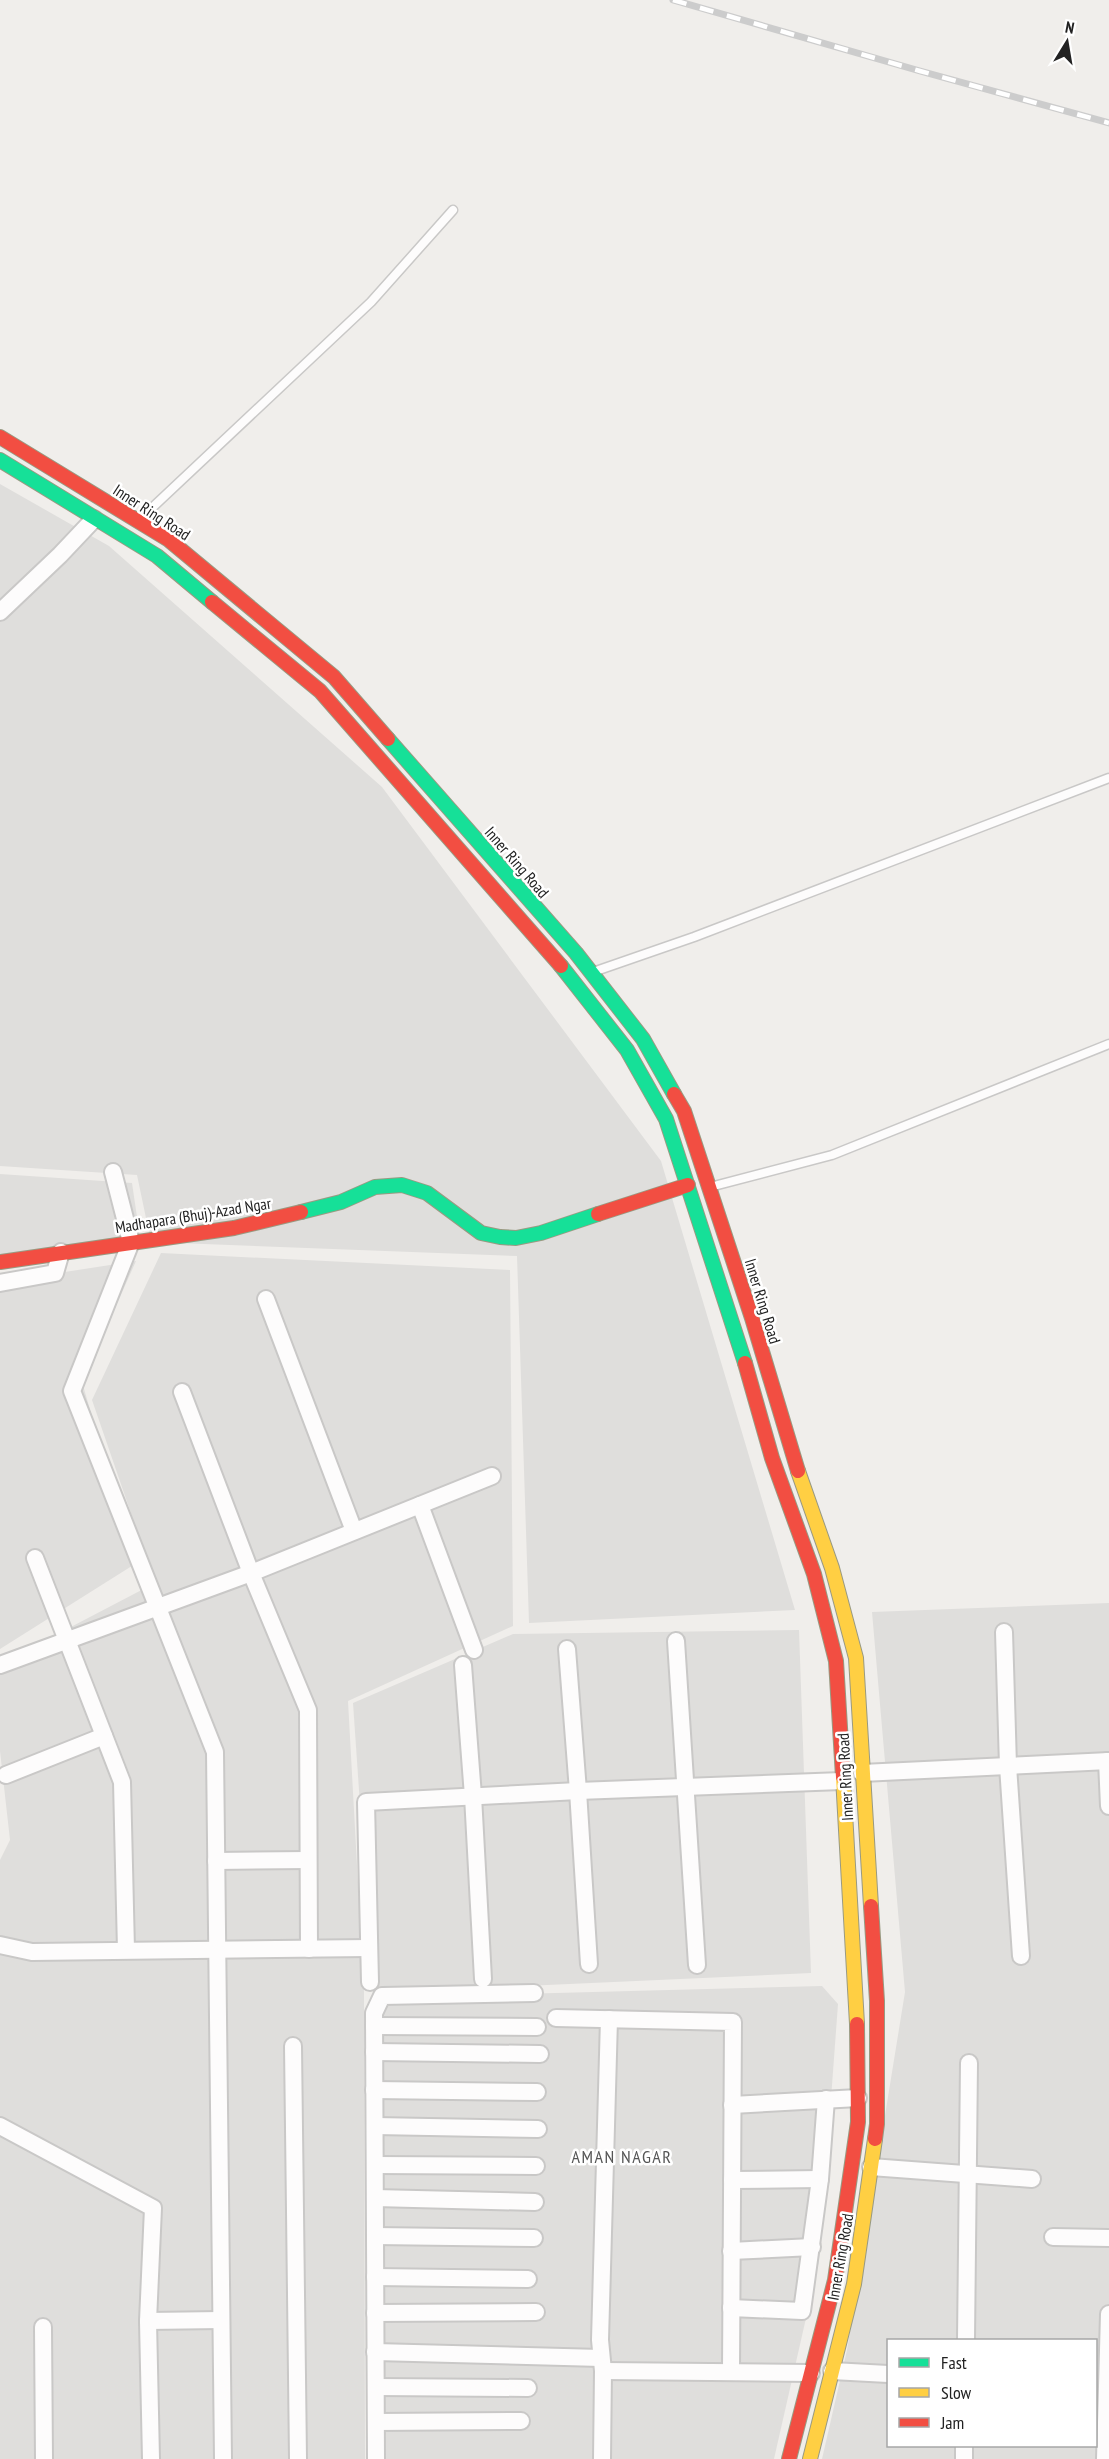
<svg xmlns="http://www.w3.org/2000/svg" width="1109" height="2459" font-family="'PT Sans Narrow',sans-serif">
<rect width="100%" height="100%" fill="#f0eeeb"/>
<g fill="#dfdedc" fill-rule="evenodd">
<path d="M0,484l109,62 273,241 279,374 134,449 -266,13 -12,-367 -366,-14 -14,-67 -137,-9z"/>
<path d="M0,1174l132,9 9,61 -141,25z"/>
<path d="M161,1253l349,17 3,356 -165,75 16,292 1,466h-365v-599l10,-20 -10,-89v-87l155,-81 -63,-183z"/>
<path d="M136,1261l-54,121 53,182 -135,85v-367z"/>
<path d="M1109,1603v856h-287l25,-109 58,-358 -33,-380zM888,2340h208v106h-208z"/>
<path d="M799,1630l12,343 -438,20 -20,-290 160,-69z"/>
<path d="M822,1986l16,18 -19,257 -45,198h-405l1,-461z"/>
</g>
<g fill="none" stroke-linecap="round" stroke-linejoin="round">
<defs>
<g id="lane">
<path d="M138,521l233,-219 82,-92"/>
<path d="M593,972l101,-35 415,-159"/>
<path d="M710,1187l122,-32 277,-111"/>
</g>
<g id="street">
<path d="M0,612l60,-57 34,-36"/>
<path d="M113,1172l18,70 -59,149 143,361 8,707"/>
<path d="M0,1283l55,-10 6,-21"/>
<path d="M266,1299l88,232"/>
<path d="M182,1392l69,181 57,137 1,239"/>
<path d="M420,1505l54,145"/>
<path d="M35,1558l87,224 4,168"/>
<path d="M1004,1632l4,134 13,190"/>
<path d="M676,1641l21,324"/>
<path d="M567,1649l11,142 11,173"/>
<path d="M0,1665l251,-92 241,-97"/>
<path d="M463,1665l10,131 10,183"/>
<path d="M1107,1761l2,45"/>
<path d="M862,1773l247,-12"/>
<path d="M6,1775l98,-39"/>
<path d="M216,1861l92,-1"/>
<path d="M0,1945l32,7 337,-4"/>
<path d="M370,1982l-4,-180 212,-11 264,-10"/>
<path d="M556,2018l177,4 -2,350"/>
<path d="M374,2026l163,1"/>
<path d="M293,2046l5,413"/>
<path d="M374,2052l166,2"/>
<path d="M374,2090l163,2"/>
<path d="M732,2105l126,-7"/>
<path d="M0,2126l153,82 -5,113 3,138"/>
<path d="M375,2126l163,3"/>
<path d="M375,2165l161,1"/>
<path d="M871,2167l161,12"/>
<path d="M732,2180l88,-1"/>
<path d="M375,2198l160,4"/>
<path d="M375,2236l159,2"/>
<path d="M1053,2237l56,1"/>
<path d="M731,2251l81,-4"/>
<path d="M375,2277l153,2"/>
<path d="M731,2308l71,3 18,-132 6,-80"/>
<path d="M375,2313l161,-1"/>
<path d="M148,2321l73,-1"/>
<path d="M43,2327l1,132"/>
<path d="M966,2340l3,-277"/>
<path d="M375,2352l226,6"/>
<path d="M603,2371l208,2"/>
<path d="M832,2371l56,3"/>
<path d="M376,2387l152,1"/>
<path d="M376,2422l145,-1"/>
<path d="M376,2459l-2,-446 8,-17 152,-3"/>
<path d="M602,2459l1,-88 -3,-31 9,-321"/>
<path d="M964,2459v-13"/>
<path d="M1105,2459l4,-145"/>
</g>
<g id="fast">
<path d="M0,460l157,96 55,46"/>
<path d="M388,739l188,214 67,86 31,55"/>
<path d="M561,966l66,84 39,69 79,244"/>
<path d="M301,1212l40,-10 34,-15 27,-2 25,8 54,40 19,4 16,1 25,-5 57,-19"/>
</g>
<g id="slow">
<path d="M798,1471l34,97 24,90 15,248"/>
<path d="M843,1777l14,247"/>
<path d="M810,2459l44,-175 21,-145"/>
</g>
<g id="jam">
<path d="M0,437l169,103 165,137 54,62"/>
<path d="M212,602l108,89 241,275"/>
<path d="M674,1094l10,17 68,207 46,153"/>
<path d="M598,1214l90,-29"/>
<path d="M0,1262l234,-34 67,-16"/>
<path d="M745,1363l27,95 42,116 22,87 7,116"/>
<path d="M871,1906l6,95v123l-2,15"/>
<path d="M789,2459l46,-179 23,-158 -1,-98"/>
</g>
</defs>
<use href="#lane" stroke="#c9c8c7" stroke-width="11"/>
<use href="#street" stroke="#c9c8c7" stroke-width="20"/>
<use href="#fast" stroke="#999a82" stroke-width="16"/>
<use href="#slow" stroke="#999a82" stroke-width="16"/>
<use href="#jam" stroke="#999a82" stroke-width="16"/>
<use href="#lane" stroke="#fdfcfc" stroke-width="8"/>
<use href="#street" stroke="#fdfcfc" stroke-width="16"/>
<use href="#fast" stroke="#16e098" stroke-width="14"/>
<use href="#slow" stroke="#ffcf43" stroke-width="14"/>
<use href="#jam" stroke="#f24e42" stroke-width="14"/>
<defs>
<path id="rail" d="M673,0l247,71 189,52"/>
</defs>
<use href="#rail" stroke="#ccc" stroke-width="7"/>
<use href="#rail" stroke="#fff" stroke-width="4.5" stroke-dasharray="14" stroke-linecap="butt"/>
</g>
<g text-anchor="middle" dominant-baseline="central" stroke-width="5" stroke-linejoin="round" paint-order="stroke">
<g font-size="16" fill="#222" stroke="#fff">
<text transform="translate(152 512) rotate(33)">Inner Ring Road</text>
<text transform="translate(517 862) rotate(49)">Inner Ring Road</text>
<text transform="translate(193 1215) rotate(-9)">Madhapara (Bhuj)-Azad Ngar</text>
<text transform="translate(763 1301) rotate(73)">Inner Ring Road</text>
<text transform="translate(845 1777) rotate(-93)">Inner Ring Road</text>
<text transform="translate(840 2257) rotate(-80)">Inner Ring Road</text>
</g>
<g font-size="18" letter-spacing="1.5" fill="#555" stroke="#fff">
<text x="622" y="2156">AMAN NAGAR</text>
</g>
</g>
<rect x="887" y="2339" width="210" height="108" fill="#ffffff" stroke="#a7a7a7" stroke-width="1.5"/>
<rect x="899" y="2358" width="30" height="9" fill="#16e098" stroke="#a7a7a7" stroke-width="1.5"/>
<text x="941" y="2369" font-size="18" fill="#222222">Fast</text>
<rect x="899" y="2388" width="30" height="9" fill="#ffcf43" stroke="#a7a7a7" stroke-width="1.5"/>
<text x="941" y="2399" font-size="18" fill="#222222">Slow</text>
<rect x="899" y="2418" width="30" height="9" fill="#f24e42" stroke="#a7a7a7" stroke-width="1.5"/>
<text x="941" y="2429" font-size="18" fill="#222222">Jam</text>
<g transform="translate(1067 42) rotate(11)" stroke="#ffffff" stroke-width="4.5" paint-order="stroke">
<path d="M0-4.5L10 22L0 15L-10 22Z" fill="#222222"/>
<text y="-9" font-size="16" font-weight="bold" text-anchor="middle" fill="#222222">N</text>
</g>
</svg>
